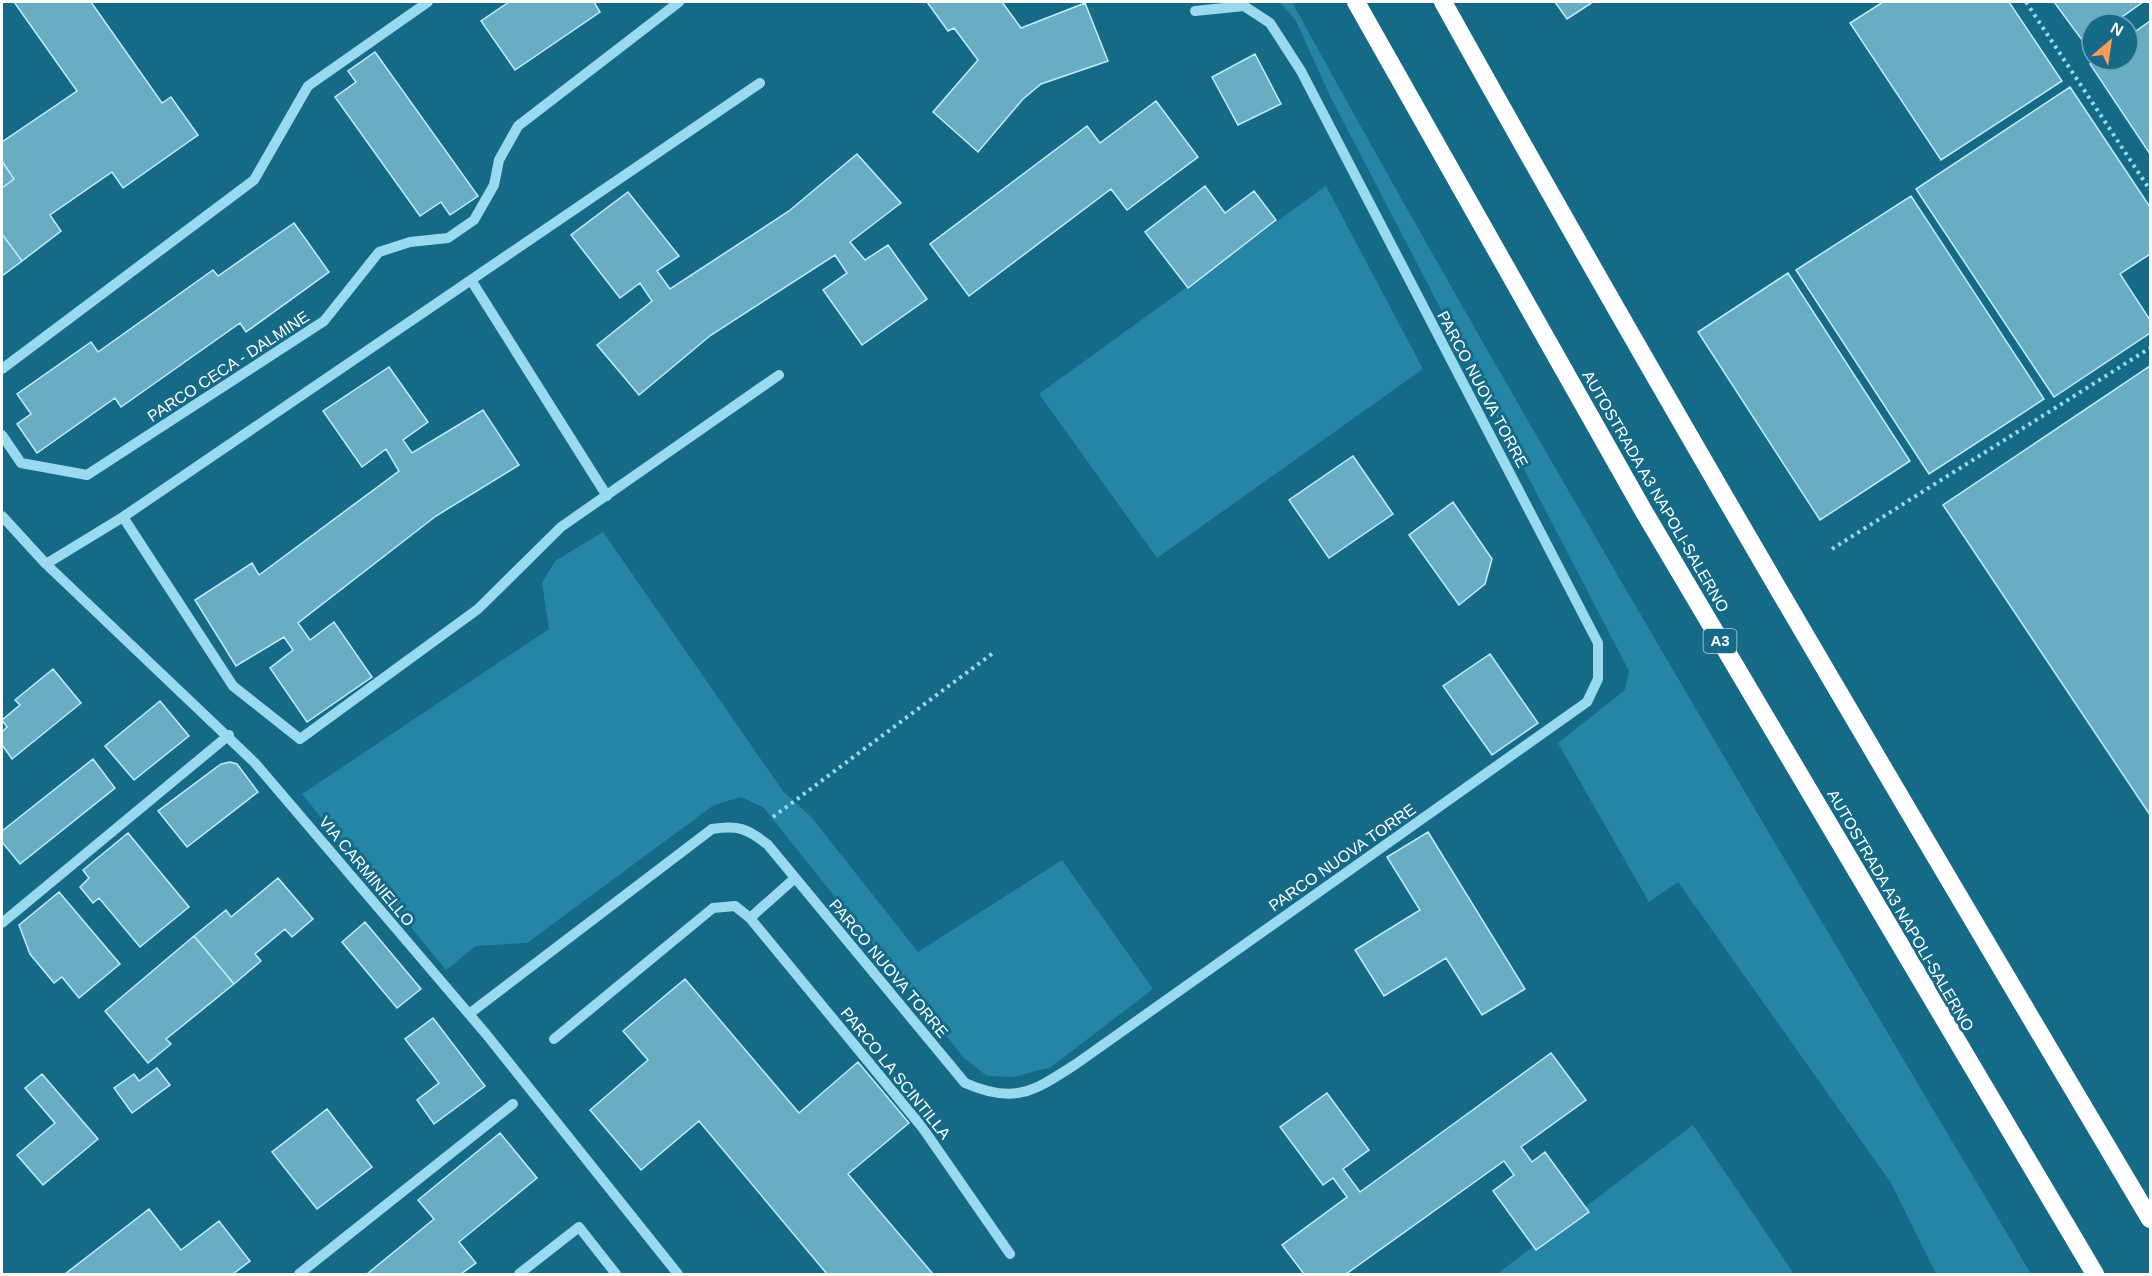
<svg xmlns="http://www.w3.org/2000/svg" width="2152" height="1276" font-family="Arial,sans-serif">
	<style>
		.green { fill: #2485a5 }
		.building { fill: #69adc2; stroke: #c0edfb; stroke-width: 1.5 }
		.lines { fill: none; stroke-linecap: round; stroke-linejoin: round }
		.path { stroke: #9adaef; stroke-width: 4; stroke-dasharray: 3 4.5; stroke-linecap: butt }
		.minor { stroke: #9adaef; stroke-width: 10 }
		.highway { stroke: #fff; stroke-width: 18 }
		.labels { text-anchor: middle; stroke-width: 6; stroke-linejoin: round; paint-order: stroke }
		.shield { fill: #156a87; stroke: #b9d2db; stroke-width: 1.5 }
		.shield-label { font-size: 15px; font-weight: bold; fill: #fff }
		.street-label { font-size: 16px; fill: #fff; stroke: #156a87 }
	</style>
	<rect width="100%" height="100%" fill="#156a87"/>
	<path class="green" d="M1280 2H1292C1528 432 1781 853 2031 1274H1936L1891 1183 1678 882 1649 902 1558 743 1625 690 1629 671 1330 96 1296 21Z
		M1326 186 1423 369 1157 558 1039 394Z
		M603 532 783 791 812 818 918 952 1062 860 1153 989 1051 1067 1014 1077 987 1076 964 1058 763 807 741 797 714 805 527 943 476 946 446 970 302 794 549 629 542 583 555 561Z
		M1693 1125 1794 1274H1497Z"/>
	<path class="building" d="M14 2H91L162 103 171 97 198 135 123 188 112 172 50 215 61 231 22 261 2 234V188L14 179 2 161V142L77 91Z
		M509 2H594L600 12 515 70 481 21Z
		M927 2H1002L1021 28 1085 3 1108 61 1041 84 1023 99 978 152 933 112 978 60 954 28 948 31Z
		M1555 2H1593L1567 19Z
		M1883 2H2009L2062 81 1941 160 1850 23Z
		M2054 2H2143L2112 24H2092V39L2085 44Z
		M2150 21V154L2090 64 2096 60H2128V37Z
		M375 52 478 196 450 215 441 202 420 216 335 97 356 82 348 71Z
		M1255 54 1281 104 1238 125 1212 77Z
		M2070 87 2150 207V254L2120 274 2150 320V333L2054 397 1916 189Z
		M1156 101 1198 157 1127 210 1111 189 969 296 930 244 1087 126 1100 143Z
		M857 154 901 203 850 242 865 260 888 245 927 299 862 345 823 290 847 273 835 255 711 335 639 395 597 345 652 301 640 283 620 298 571 235 628 192 679 256 657 271 670 289 789 211Z
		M2 161 14 179 2 188Z
		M1205 186 1225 213 1254 191 1276 220 1188 288 1145 232Z
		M1911 196 2044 399 1929 474 1796 270Z
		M294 223 329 272 246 332 240 323 121 407 115 398 37 453 17 424 31 414 17 394 91 342 98 352 213 270 218 276Z
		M2 234 22 261 2 276Z
		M1788 273 1910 461 1820 520 1698 332Z
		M2150 366V815L1943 505Z
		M389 367 428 422 403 440 412 453 483 410 519 465 436 516 298 623 310 640 334 622 372 677 307 722 270 668 293 650 284 637 236 666 195 600 252 563 259 575 399 471 386 449 362 467 323 411Z
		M1353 456 1393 514 1329 558 1289 500Z
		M1453 502 1492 559 1485 584 1459 605 1409 535Z
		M1490 654 1538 723 1492 755 1443 686Z
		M53 669 81 703 12 759 2 745V732L7 727 2 720 20 705 15 700Z
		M160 701 189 736 134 780 105 746Z
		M93 759 115 788 20 864 2 842V831Z
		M230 762 237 764 258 792 187 847 158 811 221 764Z
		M1428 832 1525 989 1482 1015 1446 958 1384 996 1355 950 1420 910 1387 857Z
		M128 833 189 907 140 947 99 898 93 903 80 887 89 878 83 870Z
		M278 878 313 919 292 937 285 929 255 954 261 961 234 984 194 936 226 910 231 917Z
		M59 892 120 964 79 998 62 977 54 983 30 954 19 925Z
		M365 922 421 989 397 1008 342 942Z
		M194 936 234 984 166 1039 171 1044 148 1063 105 1011Z
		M685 979 799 1113 858 1062 909 1123 848 1174 933 1274H827L699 1121 641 1170 590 1110 648 1060 623 1031Z
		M433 1018 485 1086 434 1124 417 1100 439 1083 405 1039Z
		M1551 1053 1586 1100 1521 1147 1532 1162 1545 1152 1589 1212 1536 1250 1493 1191 1514 1175 1504 1161 1346 1274H1304L1282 1245 1347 1197 1333 1178 1323 1185 1280 1127 1327 1093 1369 1150 1343 1169 1360 1192Z
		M157 1068 170 1085 132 1113 114 1088 134 1074 139 1081Z
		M42 1074 98 1139 43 1185 17 1155 55 1123 25 1088Z
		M327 1109 372 1167 317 1209 272 1152Z
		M500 1133 537 1178 459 1242 476 1263 461 1274H367L434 1219 418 1200Z
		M149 1209 181 1250 219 1221 250 1261 233 1274H65Z"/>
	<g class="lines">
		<path class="path" d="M2026 2 2150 190
			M1832 549 2150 348
			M773 817 993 653"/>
		<path class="minor" d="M471 280 607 496
			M2 369 254 180 308 86 428 2
			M2 435 21 463 87 475 324 321 379 252 410 242 448 238 474 220 494 185 499 160 518 126 679 2
			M2 516 46 564 255 763 486 1034 678 1274
			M123 517 233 686 300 739 478 609 561 527 779 375
			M46 564 123 517 760 83
			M750 918 922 1127 1010 1254
			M2 923 229 735
			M469 1014 712 829C738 825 747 828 768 845L965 1083C1015 1105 1034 1091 1076 1064L1587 702 1598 679V643L1301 71 1270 23 1244 6 1195 11
			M554 1039 713 908 735 906 750 918 795 878
			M299 1274 513 1104
			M519 1274 579 1227 616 1274"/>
		<path class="highway" d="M1356 2 1643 510 2095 1274
			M1443 2C1671 412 1911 816 2150 1219"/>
	</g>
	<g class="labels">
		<rect class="shield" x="1703.5" y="629" width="33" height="24" rx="4.5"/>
		<g class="shield-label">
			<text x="1720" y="646">A3</text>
		</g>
		<g class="street-label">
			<text transform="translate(228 366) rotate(-33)" y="6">PARCO CECA - DALMINE</text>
			<text transform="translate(1483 389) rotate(62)" y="6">PARCO NUOVA TORRE</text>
			<text transform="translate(1656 491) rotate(60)" y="6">AUTOSTRADA A3 NAPOLI-SALERNO</text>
			<text transform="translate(1342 857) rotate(-35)" y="6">PARCO NUOVA TORRE</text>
			<text transform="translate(367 871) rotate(50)" y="6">VIA CARMINIELLO</text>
			<text transform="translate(1901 910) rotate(60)" y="6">AUTOSTRADA A3 NAPOLI-SALERNO</text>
			<text transform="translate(889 968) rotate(50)" y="6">PARCO NUOVA TORRE</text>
			<text transform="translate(896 1073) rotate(51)" y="6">PARCO LA SCINTILLA</text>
		</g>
	</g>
	<rect width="2152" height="1276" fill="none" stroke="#ffffff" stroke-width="6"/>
	<g transform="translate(2110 42) rotate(29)"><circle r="28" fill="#156a87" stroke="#73a6b7" stroke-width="1.5"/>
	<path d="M0-4.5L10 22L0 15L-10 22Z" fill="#ff9b58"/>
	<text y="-9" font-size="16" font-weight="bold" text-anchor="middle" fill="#ffffff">N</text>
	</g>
</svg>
